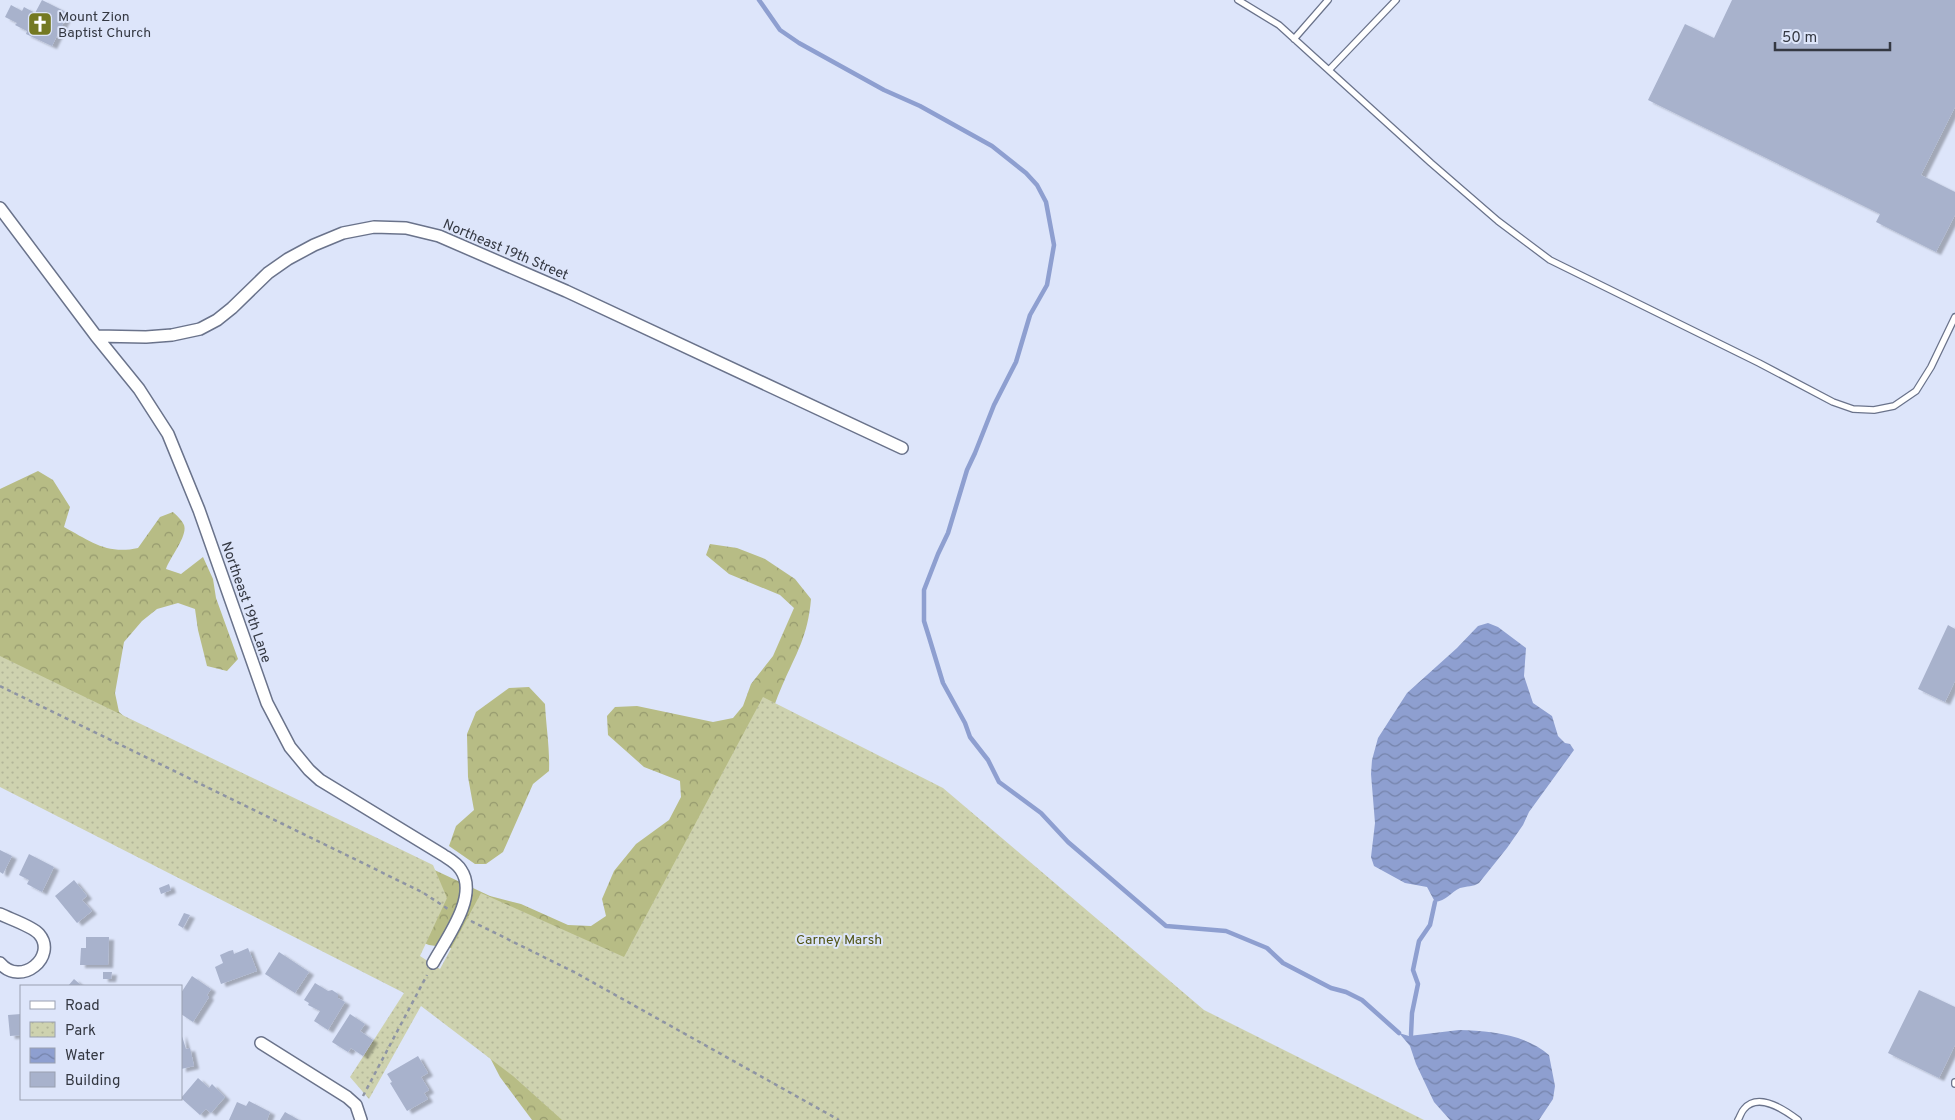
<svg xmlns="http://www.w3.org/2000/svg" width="1955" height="1120" font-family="Overpass,sans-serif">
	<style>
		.forest { fill: url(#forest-crowns) }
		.park { fill: url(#park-dots) }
		.water { fill: url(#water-waves) }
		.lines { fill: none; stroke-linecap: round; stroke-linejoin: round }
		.stream { stroke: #8e9fd0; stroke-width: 4.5 }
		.building { fill: #a8b2cc; filter: url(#shadow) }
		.service-casing { stroke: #6a738b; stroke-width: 8 }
		.minor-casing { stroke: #6a738b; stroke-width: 14 }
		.path { stroke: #8e94a4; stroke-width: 2.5; stroke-dasharray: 4 4; stroke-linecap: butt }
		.service { stroke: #fff; stroke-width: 5.5 }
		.minor { stroke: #fff; stroke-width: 11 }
		.labels { text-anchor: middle; stroke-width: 4; stroke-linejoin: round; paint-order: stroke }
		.poi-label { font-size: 14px; fill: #343842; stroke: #dde5fa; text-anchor: start }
		.street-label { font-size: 14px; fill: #343842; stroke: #dde5fa }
		.park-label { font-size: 14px; fill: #515516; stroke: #dde5fa }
	</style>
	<defs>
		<pattern id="forest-crowns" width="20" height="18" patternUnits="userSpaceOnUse" patternTransform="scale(1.25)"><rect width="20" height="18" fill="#b7bc85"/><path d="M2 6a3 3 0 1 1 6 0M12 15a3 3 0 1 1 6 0" fill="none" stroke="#969a6e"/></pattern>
		<pattern id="park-dots" width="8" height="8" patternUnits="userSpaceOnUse" patternTransform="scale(1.25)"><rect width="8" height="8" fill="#ced2af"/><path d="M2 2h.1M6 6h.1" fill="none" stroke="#b2b598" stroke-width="1.8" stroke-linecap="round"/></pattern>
		<pattern id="water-waves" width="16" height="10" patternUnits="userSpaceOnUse" patternTransform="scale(1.25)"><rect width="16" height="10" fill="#8e9fd0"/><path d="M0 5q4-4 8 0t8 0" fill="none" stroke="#7583aa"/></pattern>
		<filter id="shadow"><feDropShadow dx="5" dy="3" stdDeviation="1" flood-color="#0004"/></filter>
	</defs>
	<rect width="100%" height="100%" fill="#dde5fa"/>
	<path class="forest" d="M38 471 53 480 70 507 64 527C90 541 107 555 138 548L160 517 173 512C176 515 182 520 184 525 188 536 170 557 166 569L181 574 203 557 213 579 216 598 238 659 227 671 207 666 198 630 195 609 178 603 157 609 142 621 124 642 115 693 119 712 144 734 490 896 521 904 568 925 591 926 606 916 602 899 614 871 636 844 669 820 681 797 680 781 644 767 608 735 607 716 615 707 637 706 713 722 733 718 743 706 751 684 773 656 794 608 780 595 729 574 706 555 710 544 737 548 765 559 795 579 811 599C808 636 796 654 782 686 776 699 772 713 767 726L696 1120H532L500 1077 470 1019V951L429 945 396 932 0 725V489Z
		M529 687 545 704C546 726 550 749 549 771L533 784 503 852 486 864H475L449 846 456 826 474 810 468 777 467 734 476 712 509 688Z"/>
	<path class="park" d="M0 656 433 865 447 898 420 956 440 969 481 893 624 957 763 697 943 788 1204 1010 1424 1120H562L513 1076 421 1006 369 1099 350 1077 404 993 0 787Z"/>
	<path class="water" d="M1488 623 1498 627 1526 648 1524 676 1533 703 1552 716 1558 736 1565 743 1570 744 1574 750 1529 812 1523 825 1507 848 1479 883C1473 887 1467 886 1460 888 1451 892 1446 901 1435 902L1427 887 1405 883 1374 866 1371 857 1375 823 1371 774 1372 760 1378 738 1407 693 1457 648 1478 626Z
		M1459 1030C1490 1031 1525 1034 1549 1055L1555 1086 1553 1099 1539 1120H1450L1434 1102 1416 1064 1410 1046 1399 1033 1409 1036Z"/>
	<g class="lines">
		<path class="stream" d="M759 0 780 30 799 43 884 90 920 106 992 146 1026 173 1037 185 1046 202 1054 245 1047 285 1030 315 1016 362 994 405 975 453 967 470 948 533 938 554 924 590V621L929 637 943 683 965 723 970 737 988 760 999 782 1041 813 1068 842 1166 926 1226 931 1267 948 1283 963 1331 988 1346 992 1362 1000 1399 1033
			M1411 1035 1412 1013 1418 984 1413 970 1419 941 1430 925 1435 902"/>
	</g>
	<path class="building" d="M42 0 68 13 52 46 26 34 27 31 15 25 17 23 5 17 11 5 22 11 24 7 35 13Z
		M1732 0H1955V107L1921 175 1955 192V215L1936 252 1876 222 1880 214 1648 100 1685 24 1714 38Z
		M1948 625 1955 629V681L1945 702 1918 689Z
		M0 850 12 856 3 874 0 872Z
		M29 854 54 867 42 892 27 884 29 880 19 875Z
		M74 880 87 896 82 900 92 911 77 923 55 896Z
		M169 884 171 890 161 894 159 888Z
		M184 913 190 915 183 928 178 925Z
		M86 937H109L108 965H80L81 948H86Z
		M248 948 257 971 221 984 215 967 223 963 220 955 229 951 233 950 234 954Z
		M279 952 309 972 295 993 265 974Z
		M103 972H112L111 979H103Z
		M192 976 211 989 207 995 209 997 193 1022 181 1014V993Z
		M74 979 82 986H68Z
		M315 983 328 991 332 990 338 994V998L345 1002 328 1030 314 1021 320 1011 308 1005 309 1003 304 1000Z
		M1919 990 1955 1007V1045L1939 1078 1888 1053Z
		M21 1014V1035L10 1036 8 1015Z
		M350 1014 365 1024 360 1031 373 1040 363 1056 351 1048 348 1052 332 1042Z
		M181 1033 186 1049 190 1048 194 1066 181 1069Z
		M418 1056 428 1073 421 1077 429 1090 424 1093 428 1099 407 1111 390 1083 392 1082 387 1074Z
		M198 1078 209 1088 212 1084 225 1097 211 1113 206 1109 200 1115 181 1098Z
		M249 1101 270 1112 267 1120H229L237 1102 246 1106Z
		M285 1112 299 1120H280Z"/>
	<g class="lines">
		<defs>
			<path id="service" d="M1238 0 1279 25 1431 163 1498 221 1550 260 1759 363 1833 402 1853 409 1874 410 1894 406 1916 391 1931 367 1955 317
				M1294 39 1328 0
				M1329 70 1396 0
				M1955 1082V1084
				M1738 1120C1740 1117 1741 1112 1744 1109 1758 1092 1785 1110 1798 1120"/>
			<path id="minor" d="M0 208 96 336 139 389 168 434 199 510 267 703 290 747 309 770 320 780 443 855C449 859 457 863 461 870 479 896 446 939 433 963
				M96 336 146 337 172 335 200 329 217 320 232 308 268 273 288 259 314 245 343 233 374 227 406 228 439 236 566 291 902 448
				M0 914C10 919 32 926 39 934 58 956 21 988 0 963
				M261 1043 347 1097 356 1105 361 1120"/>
		</defs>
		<use href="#service" class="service-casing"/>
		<use href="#minor" class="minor-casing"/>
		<path class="path" d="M0 686 422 892 448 909
			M471 921 576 973 839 1120
			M363 1096 427 975"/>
		<use href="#service" class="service"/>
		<use href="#minor" class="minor"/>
	</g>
	<defs>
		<symbol id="church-square" viewBox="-11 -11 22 22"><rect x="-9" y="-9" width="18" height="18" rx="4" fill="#747922" stroke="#dde5fa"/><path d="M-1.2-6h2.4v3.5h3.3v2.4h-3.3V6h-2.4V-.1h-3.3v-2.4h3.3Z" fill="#fff"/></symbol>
	</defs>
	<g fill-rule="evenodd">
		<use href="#church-square" x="26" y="10" width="28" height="28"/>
	</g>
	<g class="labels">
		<g class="poi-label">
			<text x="58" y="21">Mount Zion<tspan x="58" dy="16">Baptist Church</tspan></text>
		</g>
		<g class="street-label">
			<text transform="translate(506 249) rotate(23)" y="5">Northeast 19th Street</text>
			<text transform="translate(247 602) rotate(71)" y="5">Northeast 19th Lane</text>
		</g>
		<g class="park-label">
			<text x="839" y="944">Carney Marsh</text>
		</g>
	</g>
	<rect x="20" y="985" width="162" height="115" fill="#dde5fa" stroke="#99a0b0"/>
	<rect x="30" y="1001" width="25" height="8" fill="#ffffff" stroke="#99a0b0"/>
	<text x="65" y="1010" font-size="15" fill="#343842">Road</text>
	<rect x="30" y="1022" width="25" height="15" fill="url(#park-dots)" stroke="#99a0b0"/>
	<text x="65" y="1035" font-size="15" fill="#343842">Park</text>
	<rect x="30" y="1048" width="25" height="15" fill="url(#water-waves)" stroke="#99a0b0"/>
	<text x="65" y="1060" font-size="15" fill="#343842">Water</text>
	<rect x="30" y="1072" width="25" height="15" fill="#a8b2cc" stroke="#99a0b0"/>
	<text x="65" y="1085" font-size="15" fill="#343842">Building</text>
	<path d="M1775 42v8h115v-8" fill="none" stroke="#343842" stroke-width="2.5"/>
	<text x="1782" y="42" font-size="15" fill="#343842" stroke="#dde5fa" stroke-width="4" paint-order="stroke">50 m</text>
</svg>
